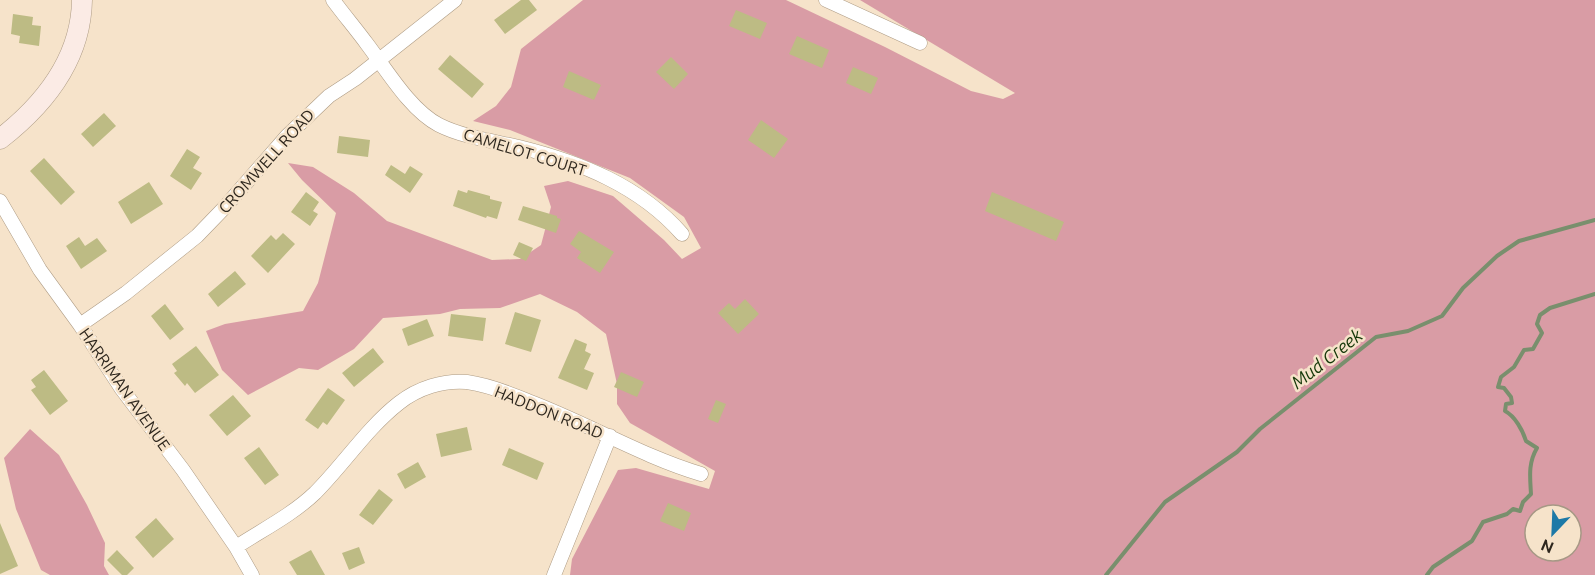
<svg xmlns="http://www.w3.org/2000/svg" width="1595" height="575" font-family="Ubuntu,sans-serif">
	<style>
		.forest { fill: #d99ca5; fill-rule: evenodd }
		.lines { fill: none; stroke-linecap: round; stroke-linejoin: round }
		.stream { stroke: #798f6d; stroke-width: 4 }
		.building { fill: #bdbb84 }
		.street-casing { stroke: #ae9c85; stroke-width: 15 }
		.secondary-casing { stroke: #ae9c85; stroke-width: 21 }
		.street { stroke: #fff; stroke-width: 14 }
		.secondary { stroke: #fbebe5; stroke-width: 20 }
		.labels { text-anchor: middle; stroke-width: 5; stroke-linejoin: round; paint-order: stroke }
		.street-label { font-size: 16px; fill: #2e271e; stroke: #f6e3ca }
		.water-label { font-size: 18px; font-style: italic; fill: #143708; stroke: #f6e3ca }
	</style>
	<rect width="100%" height="100%" fill="#f6e3ca"/>
	<path class="forest" d="M583 0H786L885 47 971 91 1003 99 1015 93 860 0H1595V575H570L572 559 618 470 636 468 709 489 715 471 630 423 617 404V384L606 334 577 312 540 294 500 308 460 309 440 314 383 318 354 349 318 370 299 368 248 395 222 370 206 331 225 324 303 311 318 283 336 213 302 180 288 163 313 167 354 193 387 221 492 260 520 259 541 245 551 207 544 186 568 181 613 196 664 240 682 259 701 248 684 217 630 178 510 130 473 121 496 106 511 87 521 49ZM1535 515H1571V551H1535Z
		M30 429 59 455 87 505 105 543 104 566 109 575H50L41 570 16 509 4 458Z"/>
	<g class="lines">
		<path class="stream" d="M1106 575 1165 502 1237 452 1260 429 1376 337 1408 331 1442 316 1463 288 1497 256 1519 241 1595 220
			M1427 575 1433 567 1472 541 1483 522 1507 514 1513 509 1520 511 1523 502 1531 494C1530 477 1528 463 1537 448L1526 441C1523 431 1515 416 1505 411L1506 404 1512 403 1511 397 1504 388 1498 387 1501 377 1514 367 1524 350 1533 349 1542 333 1537 324 1540 315 1550 308 1595 294"/>
	</g>
	<path class="building" d="M521 0H529L537 10 505 34 494 20Z
		M736 10 767 23 760 39 729 26Z
		M13 14 33 17 32 25 41 26 39 46 19 43 20 36 11 34Z
		M797 36 829 50 822 68 789 54Z
		M450 55 484 84 472 98 438 69Z
		M671 57 688 74 674 89 656 72Z
		M853 67 878 78 871 94 846 83Z
		M569 71 601 85 594 100 563 87Z
		M104 113 116 126 93 147 81 134Z
		M761 120 788 139 774 158 748 140Z
		M339 136 370 140 368 157 337 153Z
		M187 149 200 157 193 168 202 173 191 190 170 176Z
		M44 158 75 192 61 205 30 171Z
		M391 165 405 174 410 166 423 174 410 193 385 175Z
		M149 182 163 204 131 224 118 202Z
		M458 190 467 193 468 190 490 196V199L502 202 497 219 487 216 486 218 453 206Z
		M306 192 319 202 313 211 318 214 310 226 291 212Z
		M992 192 1064 222 1056 241 985 211Z
		M523 206 557 216V218L561 219 556 233 518 220Z
		M579 231 614 252 600 273 577 258 581 252 570 244Z
		M283 233 295 244 268 273 251 256 271 235 276 240Z
		M79 237 85 246 97 238 107 251 81 269 66 246Z
		M519 242 533 248 526 261 513 255Z
		M235 271 246 284 218 307 208 294Z
		M745 299 759 314 738 334 718 313 729 303 735 309Z
		M165 304 184 329 170 340 151 316Z
		M515 312 541 320 531 352 505 344Z
		M451 314 486 318 483 341 448 336Z
		M427 319 434 336 408 346 402 329Z
		M575 339 587 344 585 351 591 354 584 369 594 373 587 390 558 378Z
		M196 346 219 375 195 393 187 383 185 386 174 373 177 371 172 364Z
		M373 348 384 362 354 387 342 373Z
		M44 370 68 401 50 415 31 390 36 387 31 380Z
		M621 372 644 382 637 397 614 387Z
		M328 388 345 400 327 425 323 422 318 429 305 420Z
		M233 395 251 416 227 436 209 415Z
		M716 400 726 404 718 423 708 419Z
		M467 427 472 450 441 457 436 434Z
		M259 447 279 475 265 485 244 458Z
		M509 448 544 463 537 480 502 465Z
		M418 462 426 477 405 489 397 474Z
		M379 489 393 500 373 525 359 515Z
		M668 503 691 513 684 531 660 521Z
		M156 518 174 539 153 558 135 537Z
		M0 523 18 566 0 574Z
		M359 547 365 563 349 570 342 553Z
		M117 550 134 568 127 575H122L107 560Z
		M311 550 325 575H297L289 562Z"/>
	<g class="lines">
		<defs>
			<path id="street" d="M333 0C344 15 356 29 367 44 386 69 410 110 439 125 463 137 493 141 519 147 580 162 640 186 682 234
				M826 0 920 43
				M0 201 40 270 80 325 121 388 183 470 236 547 252 575
				M80 325 126 293 197 236 225 207 287 136 329 96 355 79 455 0
				M236 547C262 530 292 515 315 493 344 464 367 428 399 403 418 388 443 380 467 382 488 385 509 393 528 401 587 423 641 456 701 474
				M554 575 610 436"/>
			<path id="secondary" d="M0 139C45 104 81 59 82 0"/>
		</defs>
		<use href="#street" class="street-casing"/>
		<use href="#secondary" class="secondary-casing"/>
		<use href="#street" class="street"/>
		<use href="#secondary" class="secondary"/>
	</g>
	<g class="labels">
		<g class="street-label">
			<text transform="translate(525 152) rotate(17)" y="6">CAMELOT COURT</text>
			<text transform="translate(266 161) rotate(-48)" y="6">CROMWELL ROAD</text>
			<text transform="translate(125 389) rotate(55)" y="6">HARRIMAN AVENUE</text>
			<text transform="translate(549 412) rotate(22)" y="6">HADDON ROAD</text>
		</g>
		<g class="water-label">
			<text transform="translate(1327 359) rotate(-38)" y="6">Mud Creek</text>
		</g>
	</g>
	<g transform="translate(1553 533) rotate(203)"><circle r="28" fill="#f6e3ca" stroke="#a69885" stroke-width="1.5"/>
	<path d="M0-4.5L10 22L0 15L-10 22Z" fill="#1d79a7"/>
	<text y="-9" font-size="16" font-weight="bold" text-anchor="middle" fill="#2e271e">N</text>
	</g>
</svg>
